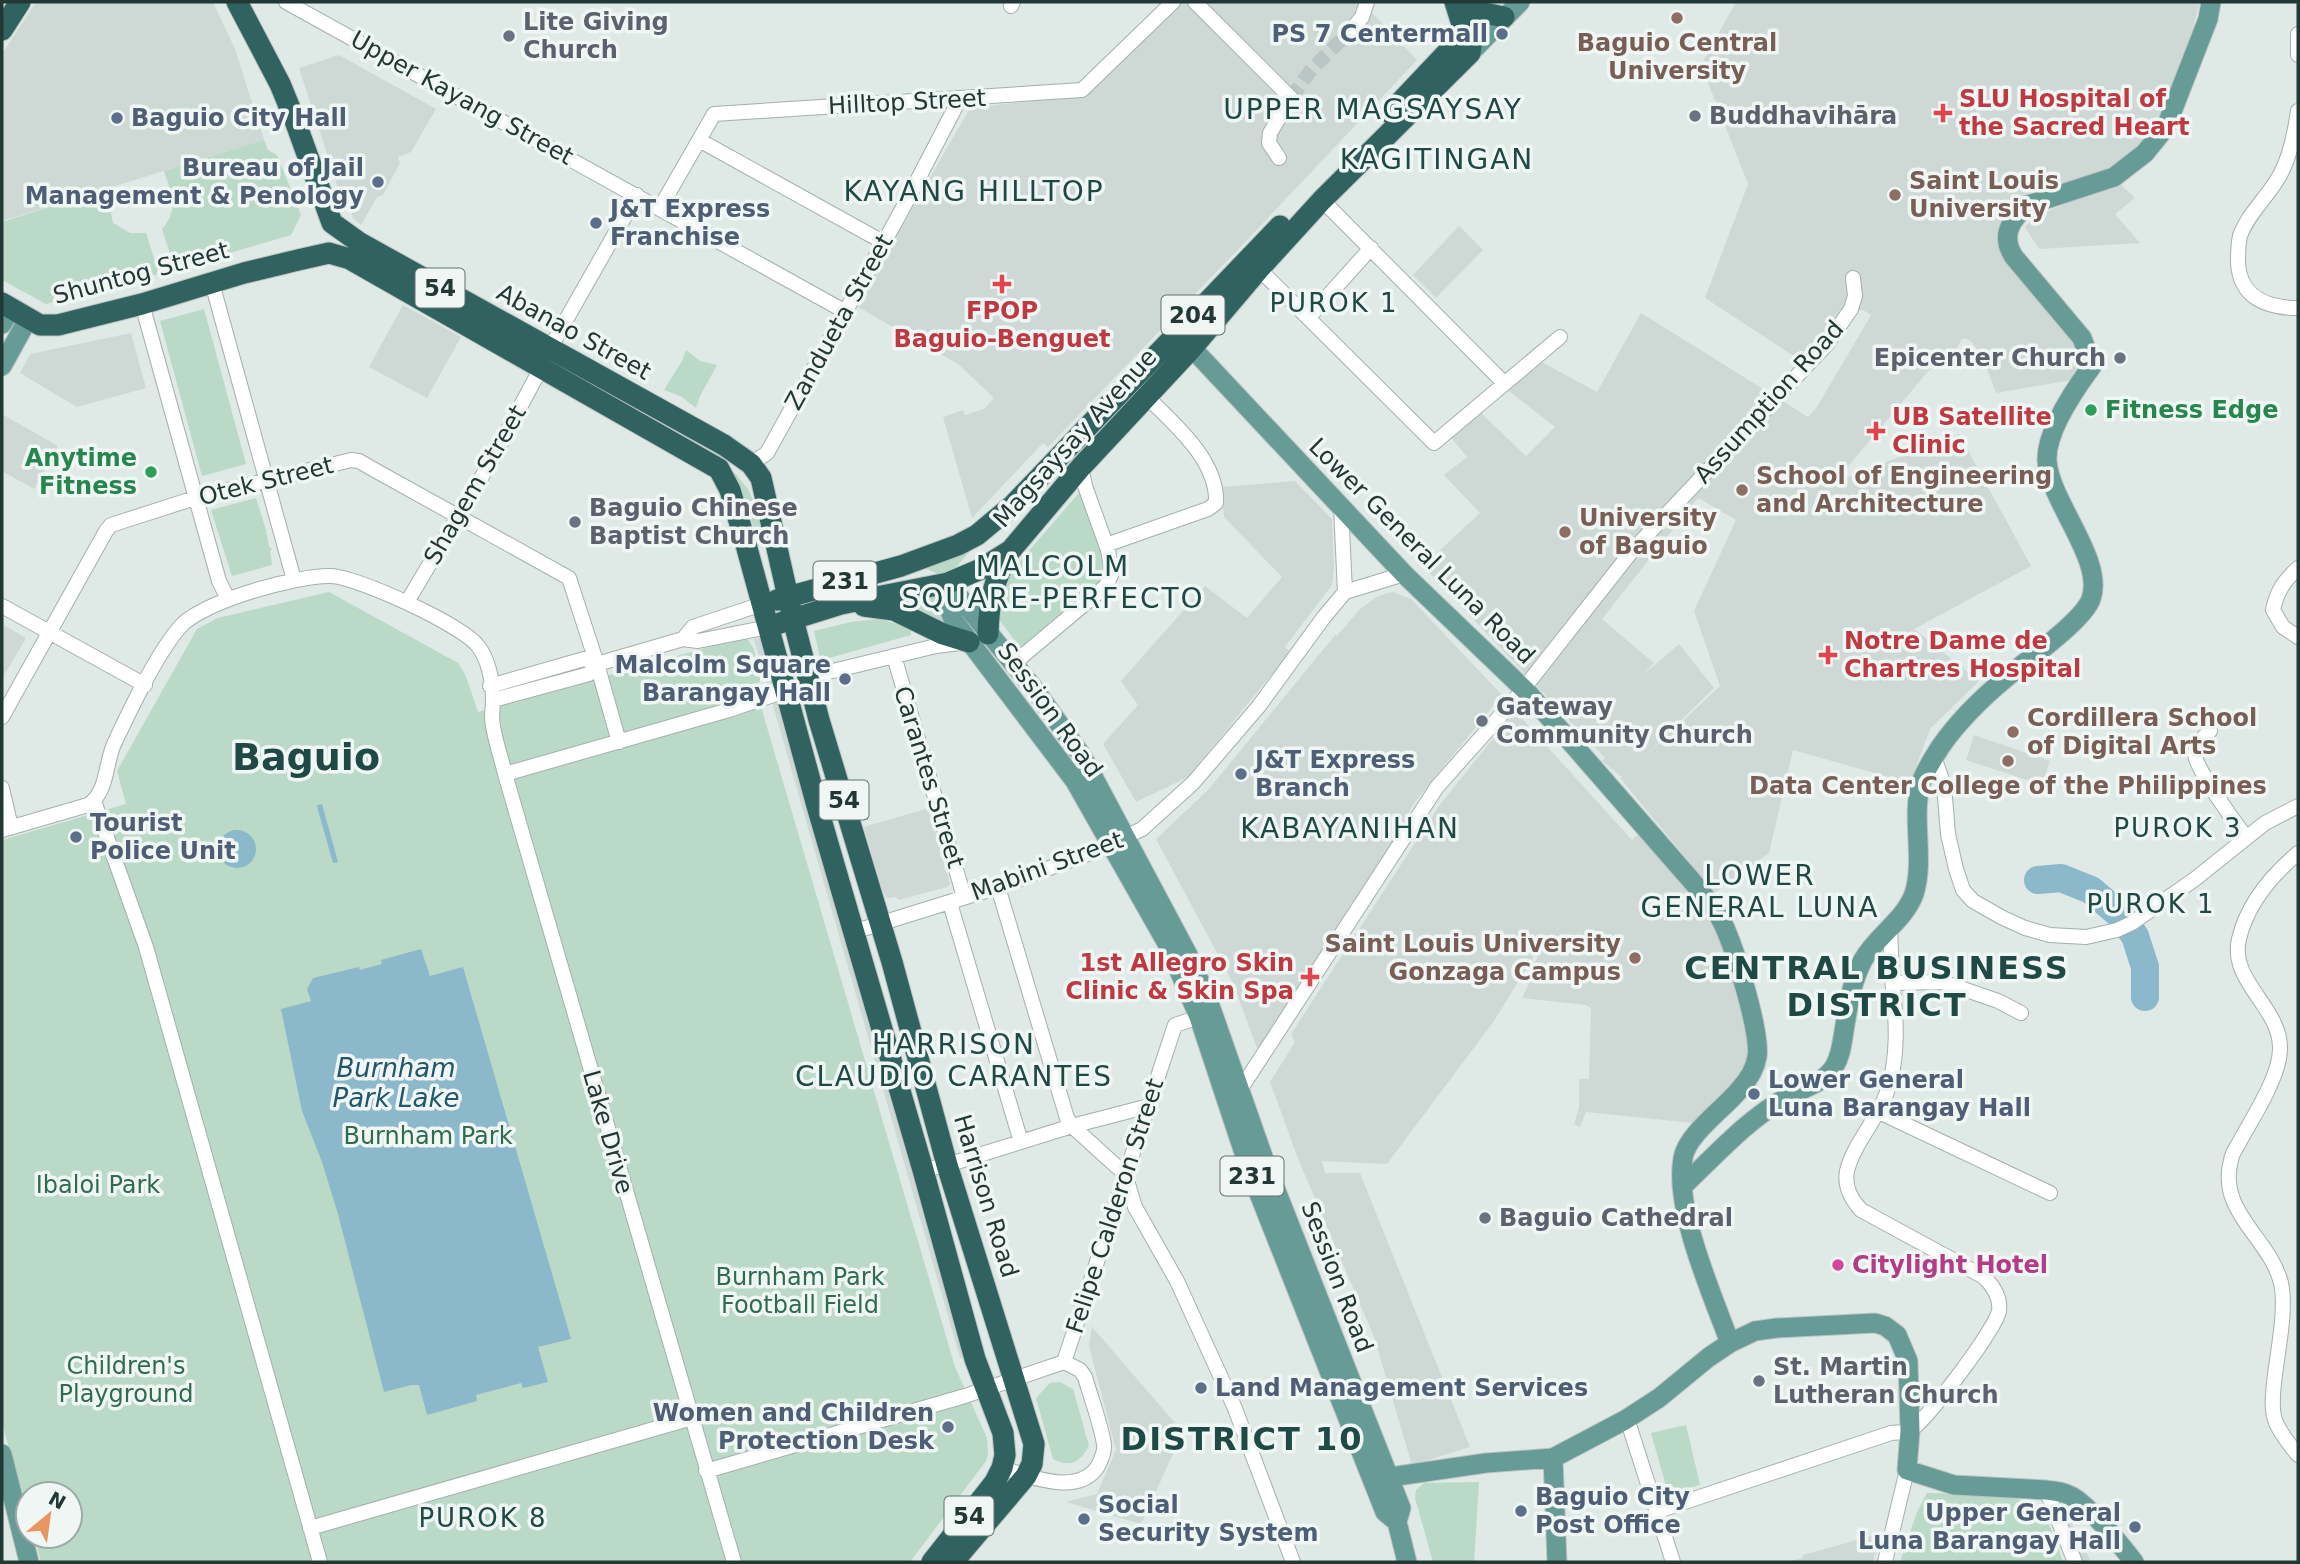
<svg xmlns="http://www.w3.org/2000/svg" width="2300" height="1564" font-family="'DejaVu Sans',sans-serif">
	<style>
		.built { fill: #ced9d6; fill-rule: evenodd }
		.green { fill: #bad9c7 }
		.water { fill: #8bb8cb }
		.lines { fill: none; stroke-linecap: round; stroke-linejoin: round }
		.river { stroke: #8bb8cb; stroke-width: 28 }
		.minor-tunnel { stroke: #b9c6c3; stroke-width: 14; stroke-dasharray: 14 7; stroke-linecap: butt }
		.minor-casing { stroke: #a3b0ad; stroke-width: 16 }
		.major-casing { stroke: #bdc3c2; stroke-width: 21 }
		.highway-casing { stroke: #bdc3c2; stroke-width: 23 }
		.minor { stroke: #fff; stroke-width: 14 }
		.major { stroke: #679c96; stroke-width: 19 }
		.highway { stroke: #30625f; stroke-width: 21 }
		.education-dot { fill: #8d6e63; stroke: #eff6f4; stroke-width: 2.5 }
		.service-dot { fill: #5c6f8a; stroke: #eff6f4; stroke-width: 2.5 }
		.worship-dot { fill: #6b7280; stroke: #eff6f4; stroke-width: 2.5 }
		.health-dot { fill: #e0444e; stroke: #eff6f4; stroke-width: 2.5 }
		.leisure-dot { fill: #2e9e5b; stroke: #eff6f4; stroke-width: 2.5 }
		.hotel-dot { fill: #d1479c; stroke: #eff6f4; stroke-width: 2.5 }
		.labels { text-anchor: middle; stroke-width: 7; stroke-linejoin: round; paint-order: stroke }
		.shield { fill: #eff6f4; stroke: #60716e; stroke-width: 2 }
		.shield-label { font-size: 23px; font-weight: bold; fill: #223835 }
		.worship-label { font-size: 24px; font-weight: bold; fill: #5b616d; stroke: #eff6f4; text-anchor: start }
		.service-label { font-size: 24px; font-weight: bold; fill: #4e5e75; stroke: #eff6f4; text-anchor: start }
		.education-label { font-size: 24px; font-weight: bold; fill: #785e54; stroke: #eff6f4; text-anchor: start }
		.street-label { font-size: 24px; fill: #223835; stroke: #eff6f4 }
		.health-label { font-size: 24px; font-weight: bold; fill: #be3a42; stroke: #eff6f4; text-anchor: start }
		.leisure-label { font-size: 24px; font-weight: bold; fill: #27864d; stroke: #eff6f4; text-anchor: start }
		.park-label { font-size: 24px; fill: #2f6c4f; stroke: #eff6f4 }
		.hotel-label { font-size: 24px; font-weight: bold; fill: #b23c85; stroke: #eff6f4; text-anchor: start }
		.neighbourhood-label { font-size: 26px; letter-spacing: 2px; fill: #1f4945; stroke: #eff6f4 }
		.water-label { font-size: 26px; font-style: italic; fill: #21576f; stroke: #eff6f4 }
		.quarter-label { font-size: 28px; letter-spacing: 2px; fill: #1f4945; stroke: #eff6f4 }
		.district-label { font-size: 32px; font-weight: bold; letter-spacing: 2px; fill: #1f4945; stroke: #eff6f4 }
		.town-label { font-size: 38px; font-weight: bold; fill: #1f4945; stroke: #eff6f4 }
	</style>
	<rect width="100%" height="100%" fill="#dfe9e6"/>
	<path class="built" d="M36 2H213L235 49 264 140 2 221V54Z
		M1181 2H1362L1417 60 1249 238 1048 447 1043 443 972 518 943 417 963 410 965 415 984 409 994 398 958 364 856 306 970 108 1086 95Z
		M1736 2H2200L2165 126 2136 156 2002 228 2086 355 2078 379 1996 393 1984 361 1972 342 1965 338 1962 339 1954 354 1946 350 1835 482 1959 434 2031 566 1914 629 1979 681 1930 729 1910 783 1793 750 1769 853 1715 893 1621 779 1622 777 1602 761 1605 758 1423 566 1480 513 1444 475 1467 457 1449 435 1478 410 1526 456 1555 427 1505 388 1540 361 1597 392 1641 313 1808 417 1817 407 1871 315 1863 310 1838 314 1803 362 1705 298 1748 184 1701 65ZM1698 498 1736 520 1694 611 1720 686 1639 762 1714 688 1679 644 1643 675 1654 663 1602 619Z
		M339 55 436 109 411 152 398 157 400 163 383 195 377 197 361 225 353 218 346 196 341 197 299 68Z
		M2118 182 2135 198 2115 214 2140 243 2039 249 2025 227 2036 216Z
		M1459 226 1483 250 1436 298 1413 275Z
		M403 305 461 337 427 398 369 367Z
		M131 333 146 388 77 407 20 373 30 354Z
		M2 414 58 446 34 489 2 471Z
		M1295 481 1332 519 1334 568 1332 585 1285 647 1290 652 1188 777 1136 802 1103 744 1138 705 1121 681 1205 586 1247 618 1282 577 1224 517 1222 487Z
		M1393 592 1411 599 1502 695 1414 803 1393 843 1260 1056 1232 981 1156 839 1209 789 1336 634V637L1360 609 1378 596Z
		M2 624 26 638 2 679Z
		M781 634 983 1351 960 1358 754 639Z
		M1515 711 1632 840 1639 834 1716 919 1754 1055 1703 1124 1586 1112 1580 1127 1574 1124 1579 1108V1079H1589L1591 1008 1586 1005 1522 998 1536 969 1532 966 1538 957 1535 954 1494 1021 1387 1164 1322 1161 1325 1173H1360L1470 1447 1412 1465 1374 1337 1299 1161 1270 1082 1295 1042 1291 1034 1439 806Z
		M1974 735 2050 761 2042 785 1966 760Z
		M929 808 950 884 947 887 899 900 896 897 887 898 883 892 864 827Z
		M1092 1327 1183 1432 1141 1524 1066 1502 1097 1494 1116 1450 1089 1346Z
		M2054 1506 2066 1512 2091 1562H2076Z
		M1879 1534 1873 1562 1792 1561 1803 1558V1555Z"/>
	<path class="green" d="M264 140 268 150 277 155 301 215 291 235 175 269 162 229C180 209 171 193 164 171Z
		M106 189 113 223 130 233H146L159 274 46 304 2 280V222Z
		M204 309 246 464 202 476 160 321Z
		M686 350 700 361 717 365 700 396 696 408 682 397 664 390 682 361Z
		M730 467 748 489 755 505 766 544 758 546 748 508Z
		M1085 486 1112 573 1025 654 998 618V602L1008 575Z
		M256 498 266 530 269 546 272 549 270 551 272 565 232 576 211 510Z
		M978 542 950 574 942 576 921 566Z
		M329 592 458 663 465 674 478 712 741 638 748 640 754 649 760 679 757 689 764 717 955 1367 987 1438 988 1454 986 1461 910 1562H41L34 1536H70V1494H28V1516L2 1423V840L126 804 117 771 197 629 218 618Z
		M939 593 947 625 894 599Z
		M879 619 911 628V635L822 660 820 658 814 631 851 622Z
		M1060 1382 1073 1389 1089 1446C1080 1462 1071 1468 1053 1459L1036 1398 1050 1383Z
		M1686 1425 1700 1485 1668 1493 1651 1433Z
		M1479 1482 1474 1562H1433L1415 1498 1416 1490 1424 1483Z
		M1927 1493C1944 1493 2023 1496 2034 1504 2048 1514 2058 1547 2063 1562H1900L1917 1512Z"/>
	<path class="water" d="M322 804 338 862 333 863 318 810 317 805Z
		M218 849a19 19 0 1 1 38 0a19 19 0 1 1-38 0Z
		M421 949 430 976 463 967 571 1339 538 1347 548 1382 523 1388 521 1383 476 1395 477 1401 427 1415 419 1385H411L384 1392 338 1214 322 1162 302 1111 281 1009 311 1001 307 989 313 978 359 967 360 970 382 964 381 960Z"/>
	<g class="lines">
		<path class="river" d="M2038 880 2061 878 2091 890 2119 914 2135 936 2145 967V997"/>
		<path class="minor-tunnel" d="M1291 98 1311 70 1353 28"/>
		<defs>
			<path id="minor" d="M286 2 846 312
				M1195 2 1291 98 1270 133 1269 143 1279 158
				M1011 6 1013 2
				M1353 28 1362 17 1367 2
				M2298 34V55
				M2298 111C2295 132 2291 154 2281 173 2270 195 2248 213 2240 236 2238 244 2238 254 2238 263 2240 298 2267 308 2298 308
				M699 140 883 242
				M1322 200 1504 383
				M660 208 714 114 1082 90 1173 2
				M1259 269 1434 443 1560 337
				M212 283 294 580
				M142 304 219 581 228 599
				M1308 318 1371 248
				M550 348 637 195
				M751 464 767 453 904 206 956 106V99
				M1341 507 1345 592
				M1106 545 1208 509 1216 503C1218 460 1174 424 1146 396
				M2298 568C2284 581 2277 591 2273 610L2283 627 2298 637
				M407 602 490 463 541 368
				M2 606 145 685
				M683 639 693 627 762 604
				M894 656 964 897
				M1013 664 1106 586 1112 573 1108 550 1085 486 1081 467
				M808 677 936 646 960 643
				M490 686 584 659 597 664
				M493 700 589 674 597 664 683 639 698 641 768 627
				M2 717 106 531 111 525 195 498 351 460 359 461 371 468 569 578 597 664 619 742
				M2210 731C2203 737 2196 744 2195 753 2194 767 2236 824 2246 837
				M1934 757 1944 785 1948 834 1956 869 1963 890 1973 901 2003 918 2025 928 2050 935 2086 937 2117 930 2132 923 2195 879 2265 823 2298 806
				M505 774 729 710 785 691
				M2 788 11 827
				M94 801 146 947 320 1562
				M2 830 88 805C108 792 105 764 114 744 130 710 155 657 179 628 200 602 297 575 331 576 358 577 462 625 478 646 489 660 493 683 493 701 493 706 492 712 492 717 493 736 501 756 505 774L734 1562
				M2298 853C2272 875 2247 905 2239 939 2229 982 2281 1007 2280 1049 2280 1076 2253 1117 2240 1141 2237 1147 2232 1153 2231 1160 2217 1212 2270 1238 2281 1283 2287 1310 2277 1354 2274 1383 2273 1395 2271 1408 2275 1420 2279 1432 2290 1445 2298 1455
				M998 887 1067 1118 1072 1126 1125 1174 1135 1207 1177 1281 1234 1406 1293 1562
				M950 903 1021 1142
				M853 932 998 887 1093 852 1142 829 1193 783 1259 706 1324 617 1345 592 1404 574
				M1893 983 1943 982 1998 1001 2021 1013
				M1240 1090 1437 787 1517 697 1632 551 1827 344 1851 309 1855 296 1853 278
				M1879 1112 2050 1193
				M923 1170 947 1165 1072 1126 1149 1106
				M1064 1362 1175 1025 1199 1017
				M1625 1420 1630 1428 1673 1562
				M1002 1468C1028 1476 1079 1497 1098 1466 1101 1460 1105 1452 1104 1445 1102 1427 1090 1395 1085 1377L1080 1370 1064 1362
				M706 1471 965 1396 1064 1362
				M2046 1490 2075 1562
				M1658 1511 1891 1433C1898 1432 1907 1433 1912 1429 1929 1417 1995 1330 1999 1311 2001 1298 1993 1286 1984 1277L1861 1210C1851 1199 1844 1187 1847 1171 1853 1145 1876 1121 1886 1095 1900 1057 1896 1017 1892 978 1891 962 1891 945 1890 929
				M310 1528 706 1414
				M1885 1562 1907 1470"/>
			<path id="major" d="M1470 53 1520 2
				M2 324 11 309
				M1192 348 1404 574 1528 693 1691 880C1701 892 1712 904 1720 918 1733 941 1761 1033 1757 1057 1755 1069 1748 1080 1740 1089 1724 1109 1687 1134 1683 1158 1674 1209 1712 1294 1730 1343
				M2 366 28 319
				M948 583 947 604 954 621 1075 781 1168 945 1199 1017 1250 1171 1385 1512 1397 1522 1407 1562
				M948 583 1035 690 1082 756 1188 955 1208 1000 1266 1165 1401 1508 1397 1522
				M1682 1187C1716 1155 1749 1117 1791 1095 1806 1087 1825 1082 1834 1067 1841 1056 1842 1043 1844 1031 1848 1007 1851 983 1863 960 1877 935 1904 921 1914 894 1925 860 1911 817 1921 783 1925 770 1934 757 1941 746 1959 720 1983 697 2007 677 2027 660 2083 621 2091 599 2105 560 2049 501 2047 460 2046 431 2075 389 2092 366L2082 338 2014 257C2000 236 2011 219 2028 205L2114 177 2145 153 2166 127 2208 19 2211 2
				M2 1454 29 1562
				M1553 1458 1557 1562
				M1390 1477 1486 1463 1553 1458 1625 1420 1659 1398 1709 1357 1730 1343 1755 1331 1777 1328 1875 1323 1885 1326 1897 1335 1908 1361 1910 1431 1907 1470 1954 1485 2046 1490C2055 1491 2065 1492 2073 1497 2092 1509 2120 1544 2134 1562"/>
			<path id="highway" d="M237 2 280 84 294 118 332 223 360 243 724 445 751 464 761 478 793 619 819 720 892 962 947 1165 1034 1444 1032 1464 1026 1476 953 1562
				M1455 2 1468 44
				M1469 2 1484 13 1504 17
				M2 30 20 2
				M1390 113 1476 22
				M2 303 40 325H58L142 304 244 273 298 260 329 253 350 259 719 469 730 490 745 541 817 806 923 1170 975 1359 1003 1433 1005 1455 1002 1468 995 1482 932 1562
				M777 600 901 566 958 545 977 535 1013 505 1280 226
				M864 606 894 610 943 634 969 642
				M780 623 841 604 948 583 981 569 1011 550 1081 467 1192 348 1259 269 1322 200 1470 53 1475 17 1474 2
				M988 634C989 601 993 582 1009 553"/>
		</defs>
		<use href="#minor" class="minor-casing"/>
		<use href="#major" class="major-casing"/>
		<use href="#highway" class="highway-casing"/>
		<use href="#minor" class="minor"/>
		<use href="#major" class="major"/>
		<use href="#highway" class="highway"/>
	</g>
	<g class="education-dot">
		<circle cx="1677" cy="18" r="7"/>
		<circle cx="1895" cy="195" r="7"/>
		<circle cx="1742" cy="490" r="7"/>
		<circle cx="1565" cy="532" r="7"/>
		<circle cx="2013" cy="732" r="7"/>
		<circle cx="2008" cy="761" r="7"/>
		<circle cx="1635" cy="958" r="7"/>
	</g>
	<g class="service-dot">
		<circle cx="1502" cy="34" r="7"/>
		<circle cx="117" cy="118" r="7"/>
		<circle cx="378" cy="182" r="7"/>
		<circle cx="596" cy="223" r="7"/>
		<circle cx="845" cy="679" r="7"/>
		<circle cx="1241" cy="774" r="7"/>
		<circle cx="76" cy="837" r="7"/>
		<circle cx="1754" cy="1094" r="7"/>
		<circle cx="1201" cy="1388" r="7"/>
		<circle cx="948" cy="1427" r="7"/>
		<circle cx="1521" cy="1511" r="7"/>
		<circle cx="1084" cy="1519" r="7"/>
		<circle cx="2135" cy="1527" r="7"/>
	</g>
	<g class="worship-dot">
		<circle cx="509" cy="36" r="7"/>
		<circle cx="1695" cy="116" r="7"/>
		<circle cx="2120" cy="358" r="7"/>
		<circle cx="575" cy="522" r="7"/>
		<circle cx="1482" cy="721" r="7"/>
		<circle cx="1485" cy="1218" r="7"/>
		<circle cx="1759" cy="1381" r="7"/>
	</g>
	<g class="health-dot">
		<path d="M1939.5 102.5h7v7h7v7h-7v7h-7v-7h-7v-7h7z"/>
		<path d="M998.5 273.5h7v7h7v7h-7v7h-7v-7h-7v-7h7z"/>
		<path d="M1872.5 420.5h7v7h7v7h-7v7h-7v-7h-7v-7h7z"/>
		<path d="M1824.5 644.5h7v7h7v7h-7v7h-7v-7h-7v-7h7z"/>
		<path d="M1306.5 966.5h7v7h7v7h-7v7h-7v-7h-7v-7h7z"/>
	</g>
	<g class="leisure-dot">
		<circle cx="2091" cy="410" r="7"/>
		<circle cx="151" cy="472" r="7"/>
	</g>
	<circle class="hotel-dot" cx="1838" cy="1265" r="7"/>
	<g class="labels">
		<g class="shield">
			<rect x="415.5" y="268.5" width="49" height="39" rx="5"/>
			<rect x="1161.5" y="295.5" width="63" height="39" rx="5"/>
			<rect x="813.5" y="561.5" width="63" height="39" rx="5"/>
			<rect x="819.5" y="780.5" width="49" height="39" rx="5"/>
			<rect x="1220.5" y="1156.5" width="63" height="39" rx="5"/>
			<rect x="944.5" y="1496.5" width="49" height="39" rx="5"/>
		</g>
		<g class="shield-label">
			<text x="440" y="296">54</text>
			<text x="1193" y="323">204</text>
			<text x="845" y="589">231</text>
			<text x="844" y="808">54</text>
			<text x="1252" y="1184">231</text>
			<text x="969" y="1524">54</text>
		</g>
		<g class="worship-label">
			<text x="523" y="30">Lite Giving<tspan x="523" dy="28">Church</tspan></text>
			<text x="1709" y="124">Buddhavihāra</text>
			<text x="2106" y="366" text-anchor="end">Epicenter Church</text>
			<text x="589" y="516">Baguio Chinese<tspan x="589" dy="28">Baptist Church</tspan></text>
			<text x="1496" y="715">Gateway<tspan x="1496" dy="28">Community Church</tspan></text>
			<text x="1499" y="1226">Baguio Cathedral</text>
			<text x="1773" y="1375">St. Martin<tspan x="1773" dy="28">Lutheran Church</tspan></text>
		</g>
		<g class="service-label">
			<text x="1488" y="42" text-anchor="end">PS 7 Centermall</text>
			<text x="131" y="126">Baguio City Hall</text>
			<text x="364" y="176" text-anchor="end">Bureau of Jail<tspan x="364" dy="28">Management &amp; Penology</tspan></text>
			<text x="610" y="217">J&amp;T Express<tspan x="610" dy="28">Franchise</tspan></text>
			<text x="831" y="673" text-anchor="end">Malcolm Square<tspan x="831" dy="28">Barangay Hall</tspan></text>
			<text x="1255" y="768">J&amp;T Express<tspan x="1255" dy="28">Branch</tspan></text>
			<text x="90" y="831">Tourist<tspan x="90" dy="28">Police Unit</tspan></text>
			<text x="1768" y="1088">Lower General<tspan x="1768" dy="28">Luna Barangay Hall</tspan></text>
			<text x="1215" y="1396">Land Management Services</text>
			<text x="934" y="1421" text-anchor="end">Women and Children<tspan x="934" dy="28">Protection Desk</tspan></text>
			<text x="1535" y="1505">Baguio City<tspan x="1535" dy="28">Post Office</tspan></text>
			<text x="1098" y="1513">Social<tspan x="1098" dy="28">Security System</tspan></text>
			<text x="2121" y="1521" text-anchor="end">Upper General<tspan x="2121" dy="28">Luna Barangay Hall</tspan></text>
		</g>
		<g class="education-label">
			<text x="1677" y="51" text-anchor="middle">Baguio Central<tspan x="1677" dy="28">University</tspan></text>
			<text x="1909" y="189">Saint Louis<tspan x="1909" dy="28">University</tspan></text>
			<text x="1756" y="484">School of Engineering<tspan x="1756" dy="28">and Architecture</tspan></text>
			<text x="1579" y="526">University<tspan x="1579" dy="28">of Baguio</tspan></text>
			<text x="2027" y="726">Cordillera School<tspan x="2027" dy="28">of Digital Arts</tspan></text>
			<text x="2008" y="794" text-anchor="middle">Data Center College of the Philippines</text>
			<text x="1621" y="952" text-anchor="end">Saint Louis University<tspan x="1621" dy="28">Gonzaga Campus</tspan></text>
		</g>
		<g class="street-label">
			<text transform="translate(462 98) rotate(29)" y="8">Upper Kayang Street</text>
			<text transform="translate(907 102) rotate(-3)" y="8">Hilltop Street</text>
			<text transform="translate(141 273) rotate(-15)" y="8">Shuntog Street</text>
			<text transform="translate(839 322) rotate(-61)" y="8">Zandueta Street</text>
			<text transform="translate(574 332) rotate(29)" y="8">Abanao Street</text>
			<text transform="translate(1769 402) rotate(-48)" y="8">Assumption Road</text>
			<text transform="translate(1075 438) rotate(-48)" y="8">Magsaysay Avenue</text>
			<text transform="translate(266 481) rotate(-14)" y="8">Otek Street</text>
			<text transform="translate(475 485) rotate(-60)" y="8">Shagem Street</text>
			<text transform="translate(1422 551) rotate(45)" y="8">Lower General Luna Road</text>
			<text transform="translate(1050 710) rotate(54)" y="8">Session Road</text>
			<text transform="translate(929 777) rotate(73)" y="8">Carantes Street</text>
			<text transform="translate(1047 866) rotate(-20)" y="8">Mabini Street</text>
			<text transform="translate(608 1132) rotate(74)" y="8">Lake Drive</text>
			<text transform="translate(986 1196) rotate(73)" y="8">Harrison Road</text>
			<text transform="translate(1115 1206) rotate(-72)" y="8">Felipe Calderon Street</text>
			<text transform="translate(1337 1277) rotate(69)" y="8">Session Road</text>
		</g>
		<g class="health-label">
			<text x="1959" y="107">SLU Hospital of<tspan x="1959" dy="28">the Sacred Heart</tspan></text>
			<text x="1002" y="319" text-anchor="middle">FPOP<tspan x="1002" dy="28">Baguio-Benguet</tspan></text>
			<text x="1892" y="425">UB Satellite<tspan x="1892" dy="28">Clinic</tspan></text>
			<text x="1844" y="649">Notre Dame de<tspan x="1844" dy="28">Chartres Hospital</tspan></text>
			<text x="1294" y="971" text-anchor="end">1st Allegro Skin<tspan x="1294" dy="28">Clinic &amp; Skin Spa</tspan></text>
		</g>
		<g class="leisure-label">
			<text x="2105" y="418">Fitness Edge</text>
			<text x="137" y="466" text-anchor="end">Anytime<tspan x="137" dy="28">Fitness</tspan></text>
		</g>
		<g class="park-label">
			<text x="428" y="1144">Burnham Park</text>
			<text x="98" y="1193">Ibaloi Park</text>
			<text x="800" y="1285">Burnham Park<tspan x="800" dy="28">Football Field</tspan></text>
			<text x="126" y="1374">Children's<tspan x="126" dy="28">Playground</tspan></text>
		</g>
		<g class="hotel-label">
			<text x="1852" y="1273">Citylight Hotel</text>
		</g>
		<g class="neighbourhood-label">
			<text x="1334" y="312">PUROK 1</text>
			<text x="2178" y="837">PUROK 3</text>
			<text x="2151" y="913">PUROK 1</text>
			<text x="483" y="1527">PUROK 8</text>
		</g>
		<g class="water-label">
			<text x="396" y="1077">Burnham<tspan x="396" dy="30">Park Lake</tspan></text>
		</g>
		<g class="quarter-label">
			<text x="1373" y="119">UPPER MAGSAYSAY</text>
			<text x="1437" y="169">KAGITINGAN</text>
			<text x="974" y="201">KAYANG HILLTOP</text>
			<text x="1053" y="576">MALCOLM<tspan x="1053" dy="32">SQUARE-PERFECTO</tspan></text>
			<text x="1350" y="838">KABAYANIHAN</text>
			<text x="1760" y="885">LOWER<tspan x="1760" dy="32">GENERAL LUNA</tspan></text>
			<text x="954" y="1054">HARRISON<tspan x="954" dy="32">CLAUDIO CARANTES</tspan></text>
		</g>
		<g class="district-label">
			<text x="1877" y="979">CENTRAL BUSINESS<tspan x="1877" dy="37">DISTRICT</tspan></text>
			<text x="1242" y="1450">DISTRICT 10</text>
		</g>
		<g class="town-label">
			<text x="306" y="770">Baguio</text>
		</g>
	</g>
	<rect width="2300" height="1564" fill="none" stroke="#223835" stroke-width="7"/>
	<g transform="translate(49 1515) rotate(29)"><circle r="33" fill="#eff6f4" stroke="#9daaa8" stroke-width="2"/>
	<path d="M0-5L12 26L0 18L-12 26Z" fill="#e8955f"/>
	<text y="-10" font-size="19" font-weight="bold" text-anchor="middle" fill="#223835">N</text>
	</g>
</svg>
